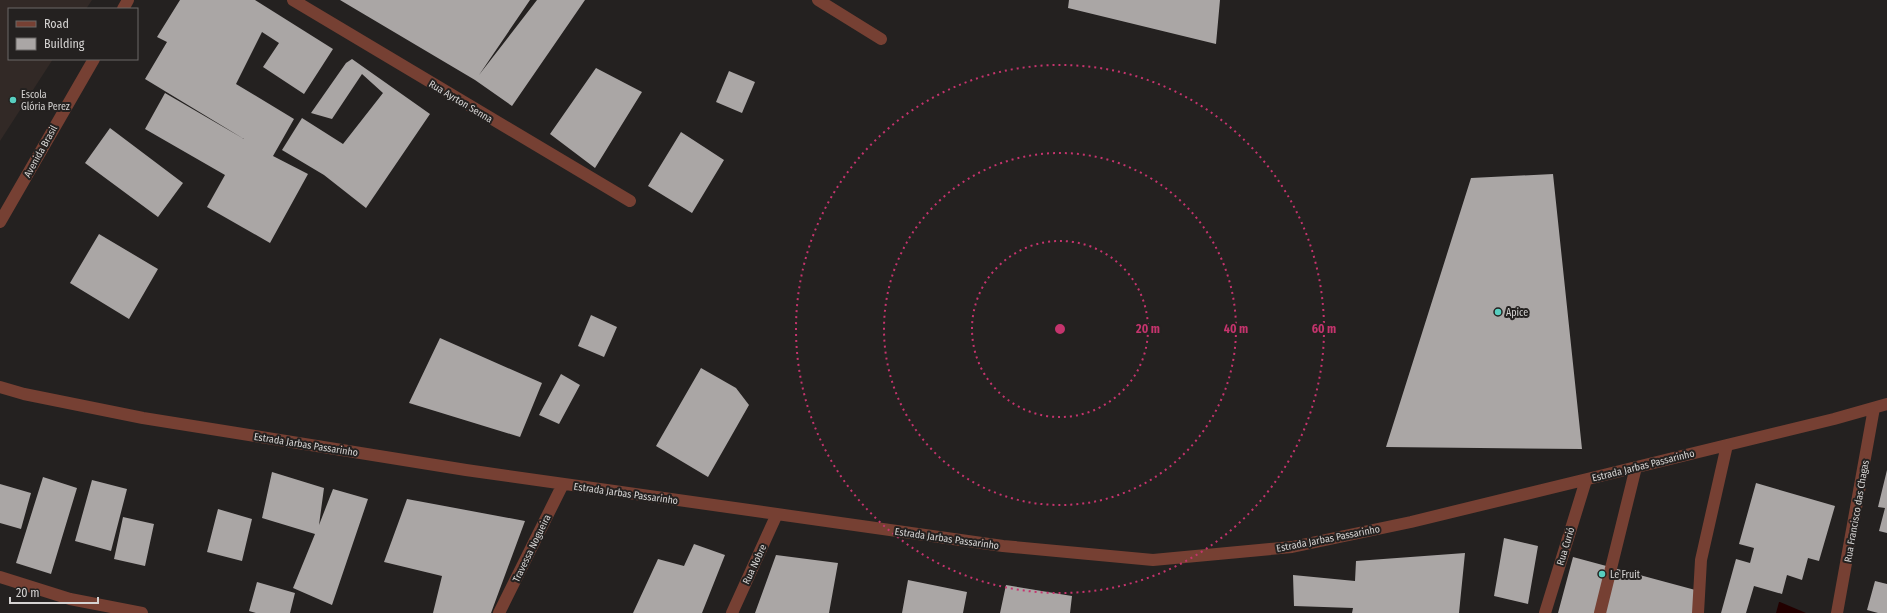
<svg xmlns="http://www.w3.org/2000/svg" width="1887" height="613" font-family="'Fira Sans Condensed',sans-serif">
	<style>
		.built { fill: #322926 }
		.water { fill: #200 }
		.building { fill: #aaa6a5 }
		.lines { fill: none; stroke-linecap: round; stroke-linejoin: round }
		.minor { stroke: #764033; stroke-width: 12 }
		.ring { fill: none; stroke: #c5346d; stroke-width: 2; stroke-dasharray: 2 4 }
		.poi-dot { fill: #58cebf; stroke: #242120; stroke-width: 1.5 }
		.labels { text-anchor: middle; stroke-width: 4; stroke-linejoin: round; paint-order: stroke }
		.poi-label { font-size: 10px; fill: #d5d3d2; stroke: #242120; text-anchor: start }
		.street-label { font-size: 10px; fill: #d5d3d2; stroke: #242120 }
		.centre { fill: #c5346d; stroke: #242120; stroke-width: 2 }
		.ring-label { font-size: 12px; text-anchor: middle; font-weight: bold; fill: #c5346d; stroke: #242120; stroke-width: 4; stroke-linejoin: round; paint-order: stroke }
	</style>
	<rect width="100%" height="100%" fill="#242120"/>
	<path class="built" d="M0 0H92L86 9H9V59H53L0 141Z"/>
	<path class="water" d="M1779 602H1780L1806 613H1776Z"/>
	<path class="building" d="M180 0H255L333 49 304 94 263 67 279 43 262 32 236 84 294 119 273 156 308 174 270 243 207 207 225 175 145 129 165 93 244 139 145 79 167 42 157 37Z
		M340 0H530L479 75 537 0H585L512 106 475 80Z
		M1069 0H1220L1216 44 1068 8Z
		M352 59 430 114 366 208 324 175 282 150 302 118 343 144 383 93 362 74 332 119 311 113 346 63Z
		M596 68 642 92 595 168 550 134Z
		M729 71 755 82 742 113 716 102Z
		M110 128 183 183 158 217 85 163Z
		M681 132 724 160 692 213 648 186Z
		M1553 174 1582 449 1386 447 1471 178Z
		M99 234 158 269 129 319 70 283Z
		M591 315 617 327 604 357 578 346Z
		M440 338 542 383 520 437 409 403Z
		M701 368 736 388 749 405 708 477 656 446Z
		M561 374 580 385 559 424 539 415Z
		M1887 470V533L1879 531 1885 508 1878 507Z
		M272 472 324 488 319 525 333 489 368 499 332 605 293 588 315 534 262 518Z
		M43 477 77 488 51 574 16 563Z
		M92 480 127 489 111 551 75 541Z
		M1756 483 1835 506 1819 561 1808 558 1802 580 1787 575 1782 594 1754 586 1746 613H1721L1736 559 1750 563 1754 548 1739 544Z
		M0 484 31 493 21 529 0 523Z
		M407 499 525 521 491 613H433L442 576 384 562Z
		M218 509 252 519 242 561 207 552Z
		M123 517 154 524 145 566 114 559Z
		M1504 538 1538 546 1528 604 1494 596Z
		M694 544 725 555 702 613H633L658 559 684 566Z
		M1465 553 1459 613H1352L1353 608 1294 606 1293 575 1355 581 1356 561Z
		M776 555 838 563 829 613H755Z
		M1573 557 1699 591 1694 613H1558Z
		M908 580 967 592 963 613H902Z
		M1875 581 1887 584V613H1878L1867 610Z
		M257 582 295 593 290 613H256L249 611Z
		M1006 585 1072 596 1070 613H1000Z"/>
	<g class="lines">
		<path class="minor" d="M293 0 630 201
			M818 0 881 39
			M123 9 128 0
			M0 222 94 59
			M0 387 24 394 143 418 466 470 1003 546 1153 560 1292 547 1411 522 1834 419 1887 404
			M0 577 70 599 142 613
			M499 613 563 484
			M732 613 777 514
			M1545 613 1586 480
			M1600 613 1636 467
			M1698 613 1701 560 1727 445
			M1837 613 1874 408"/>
	</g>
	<g class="ring">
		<circle cx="1060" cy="329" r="88"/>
		<circle cx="1060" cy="329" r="176"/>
		<circle cx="1060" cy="329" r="264"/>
	</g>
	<g class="poi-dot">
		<circle cx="13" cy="100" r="4"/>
		<circle cx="1498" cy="312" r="4"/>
		<circle cx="1602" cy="574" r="4"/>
	</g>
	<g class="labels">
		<g class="poi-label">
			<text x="21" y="98">Escola<tspan x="21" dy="12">Glória Perez</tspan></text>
			<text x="1506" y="316">Apice</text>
			<text x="1610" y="578">Le Fruit</text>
		</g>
		<g class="street-label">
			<text transform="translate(461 101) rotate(31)" y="4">Rua Ayrton Senna</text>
			<text transform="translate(40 151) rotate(-61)" y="4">Avenida Brasil</text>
			<text transform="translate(306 444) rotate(9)" y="4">Estrada Jarbas Passarinho</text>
			<text transform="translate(1643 465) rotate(-14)" y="4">Estrada Jarbas Passarinho</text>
			<text transform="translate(626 493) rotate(8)" y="4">Estrada Jarbas Passarinho</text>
			<text transform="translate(1856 511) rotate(-80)" y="4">Rua Francisco das Chagas</text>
			<text transform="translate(947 538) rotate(8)" y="4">Estrada Jarbas Passarinho</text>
			<text transform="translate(1328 538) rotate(-11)" y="4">Estrada Jarbas Passarinho</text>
			<text transform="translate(1565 546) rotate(-73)" y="4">Rua Curió</text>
			<text transform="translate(531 548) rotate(-64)" y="4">Travessa Nogueira</text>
			<text transform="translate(754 564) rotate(-65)" y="4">Rua Nobre</text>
		</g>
	</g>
	<circle cx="1060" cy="329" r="6" class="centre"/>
	<g class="ring-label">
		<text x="1148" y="333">20 m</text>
		<text x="1236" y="333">40 m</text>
		<text x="1324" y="333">60 m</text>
	</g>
	<rect x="8" y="8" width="130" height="52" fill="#242120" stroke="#6b6867"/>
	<rect x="16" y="21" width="20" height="6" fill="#764033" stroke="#6b6867"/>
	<text x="44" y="28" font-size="12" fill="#d5d3d2">Road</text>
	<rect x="16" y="38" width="20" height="12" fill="#aaa6a5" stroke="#6b6867"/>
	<text x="44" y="48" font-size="12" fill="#d5d3d2">Building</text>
	<path d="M10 597v6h88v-6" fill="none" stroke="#d5d3d2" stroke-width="2"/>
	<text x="16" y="597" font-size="12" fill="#d5d3d2" stroke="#242120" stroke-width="3" paint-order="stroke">20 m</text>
</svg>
